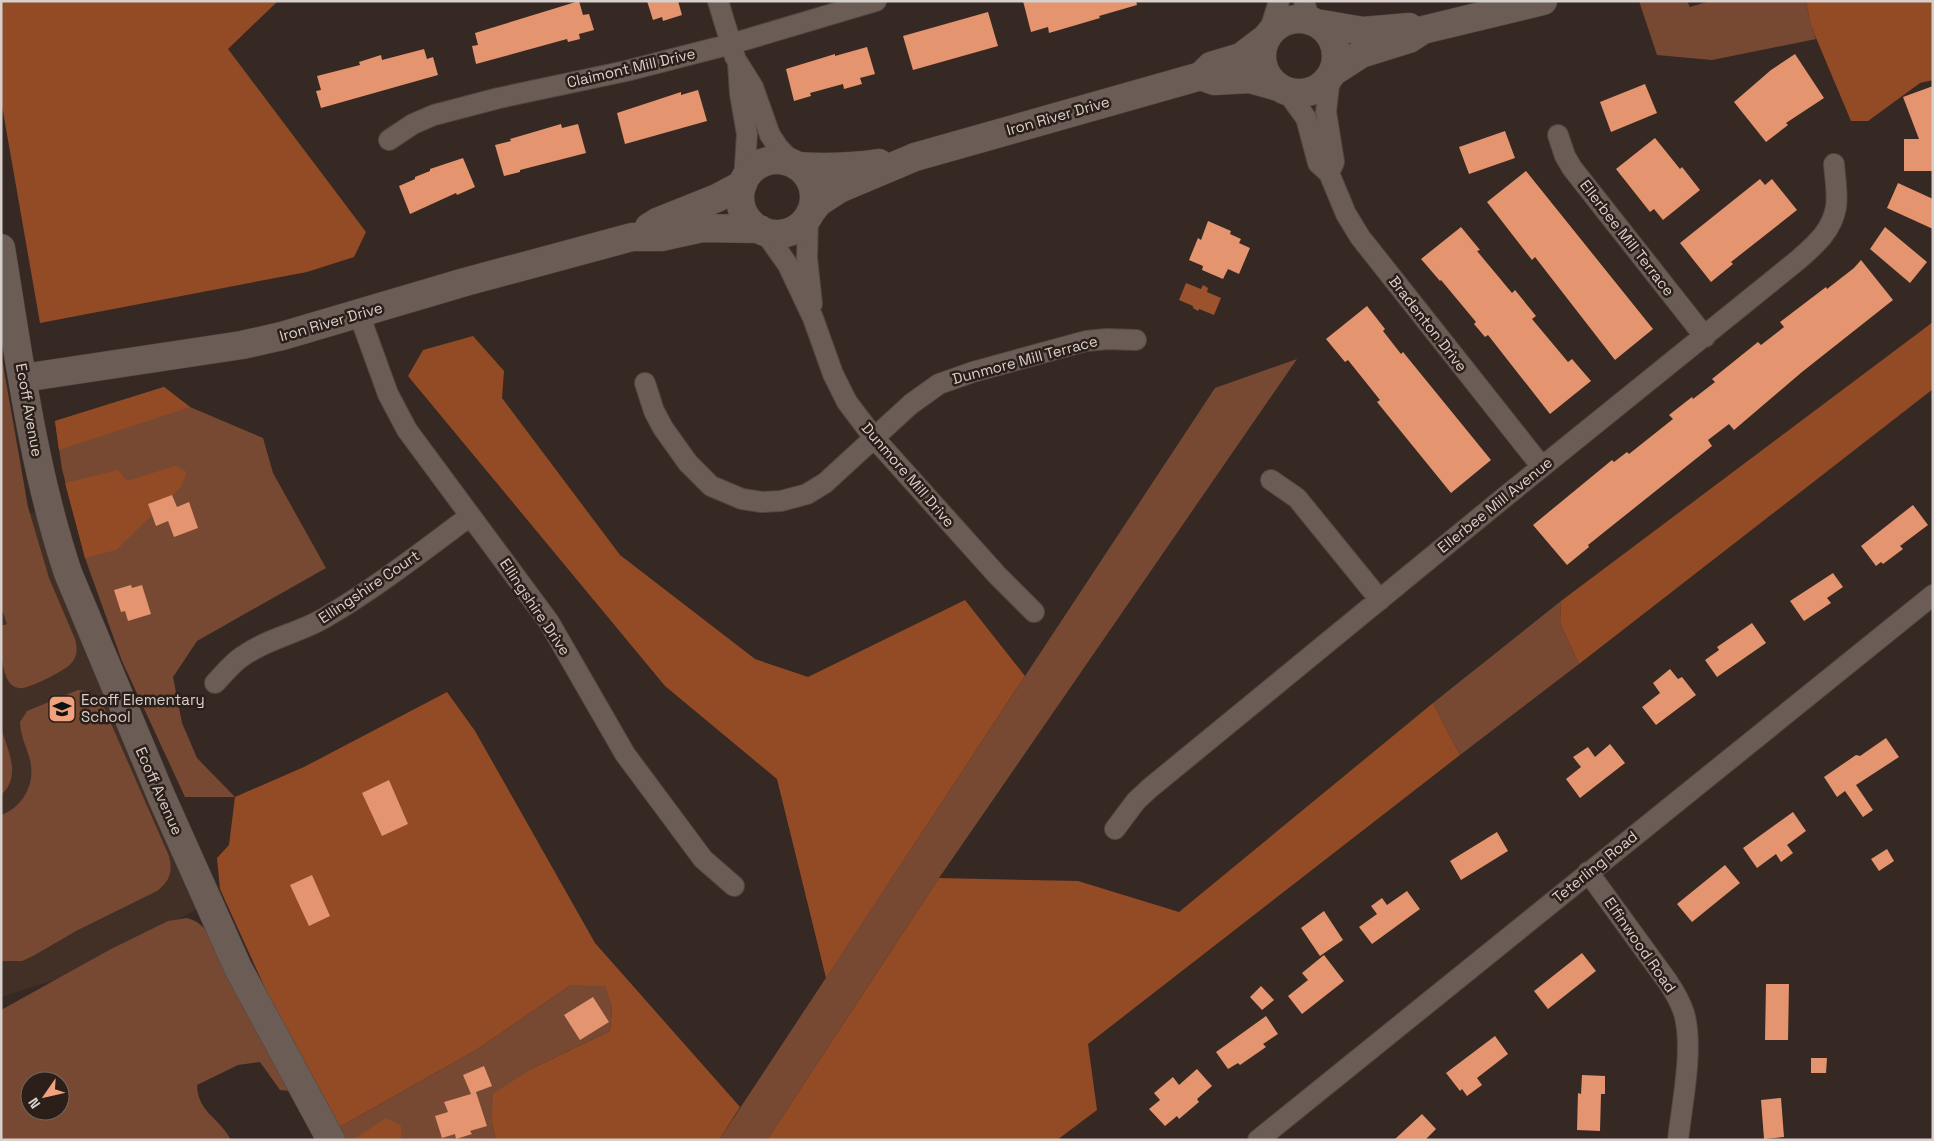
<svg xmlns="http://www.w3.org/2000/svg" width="1934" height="1141" font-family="'Space Grotesk',sans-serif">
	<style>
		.built { fill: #422f26 }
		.green { fill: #774933; fill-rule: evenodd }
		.forest { fill: #934b25 }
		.water { fill: #9b522d }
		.building { fill: #e4946e }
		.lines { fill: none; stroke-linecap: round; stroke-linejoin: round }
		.street-casing { stroke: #514742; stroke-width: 22 }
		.secondary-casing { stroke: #514742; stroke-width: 29 }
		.street { stroke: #6b5d56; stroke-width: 20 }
		.secondary { stroke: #6b5d56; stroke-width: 28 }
		.labels { text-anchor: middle; stroke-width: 5; stroke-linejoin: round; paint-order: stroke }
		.street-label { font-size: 15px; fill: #d8d0cc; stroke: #2c1f1a }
		.poi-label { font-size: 15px; fill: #d8d0cc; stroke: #2c1f1a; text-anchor: start }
	</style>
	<rect width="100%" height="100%" fill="#362923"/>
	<path class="built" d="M43 510 208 904 58 979 1 997V522Z"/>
	<path class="green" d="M1639 1H1687L1690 7 1710 1H1806L1811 26 1816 39 1712 60 1657 55Z
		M1 353 28 507 49 578 75 639C77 647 78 654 73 661 68 670 33 686 23 688 18 689 12 686 9 682 0 668 1 643 1 626L7 624 1 607Z
		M1297 359 939 878 767 1140H719L1215 388Z
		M164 387 190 407 263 438 273 473 326 568 197 641 173 677 182 723 197 758 235 797H185L122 661 85 558 62 469 55 421Z
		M1561 601 1560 623 1579 664 1460 755 1433 703Z
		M78 690C89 691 95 695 102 703L169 856C173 872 170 881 157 891L76 931 33 956 22 961H1V815C23 807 36 783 30 760 27 748 20 735 20 722L27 711Z
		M1 728C8 751 22 776 1 795Z
		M187 918C201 922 206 929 214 942L265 1048 291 1091 280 1090 260 1062 238 1065 197 1085C198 1113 219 1117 231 1140H1V1010L111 949 168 921ZM30 1081H60V1111H30Z
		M571 985H605L612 1008 610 1031 531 1069 492 1123 496 1140H340L336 1129 476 1050Z"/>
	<path class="forest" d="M1 1H278L228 49 366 232 354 257 307 272 40 323 1 100Z
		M1806 1H1933V80L1920 83 1868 121H1851L1811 26Z
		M1933 322V389L1579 664 1560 623 1561 601Z
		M473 336 504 371 502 398 620 555 755 659 808 677 965 600 1025 676 826 978 777 779 665 686 408 376 423 350Z
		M164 387 190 407 59 450 55 421Z
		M175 466 187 472 181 487 116 550 85 558 65 483 118 470 127 481Z
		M447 692 475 731 595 943 740 1107 719 1140H496L492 1123 493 1094 531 1069 610 1031 612 1008 605 986 571 985 476 1050 336 1129 275 1010 220 889 217 858 229 845 235 797 304 767Z
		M1433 703 1460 755 1088 1044 1097 1110 1057 1140H767L939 878 1078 881 1179 912Z
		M386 1118 401 1126V1140H353Z"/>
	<path class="water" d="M1186 283 1201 289 1203 285 1208 288 1207 292 1221 298 1214 315 1199 309 1198 311 1193 308V306L1179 300Z"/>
	<path class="building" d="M579 1 583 15 589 14 594 30 579 34 580 39 568 42 567 39 476 64 472 46 478 45 475 33Z
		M647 1H678L682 15 663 21 662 17 653 20Z
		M1023 1H1136L1137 5 1099 16 1100 18 1049 33 1048 27 1031 32Z
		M988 12 998 46 913 70 903 36Z
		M867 47 875 74 860 78 862 84 844 89 843 84 810 93 811 96 794 101 786 69 835 54V56Z
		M424 49 427 59 433 57 438 75 321 108 316 91 321 90 317 76 360 65 359 62 381 55 382 60Z
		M1795 54 1824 98 1786 123 1788 125 1766 142 1734 102 1771 70Z
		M1645 84 1657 113 1611 132 1600 102Z
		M1933 86V171H1904V139H1919L1903 97Z
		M698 90 707 121 625 144 617 113 681 92V95Z
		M561 124 562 128 578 124 586 153 520 170V172L504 176 495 145 511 141 510 139Z
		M1505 131 1515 158 1469 174 1459 147Z
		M1655 138 1680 169 1682 167 1700 190 1663 220 1654 209 1650 212 1616 169Z
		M463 158 475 187 457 195 456 193 410 214 399 186 415 179V177L430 171V169Z
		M1526 171 1653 329 1615 360 1535 257 1532 260 1487 202Z
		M1760 179 1765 185 1772 179 1797 210 1731 262 1733 264 1711 282 1680 243Z
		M1898 183 1933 199V229L1887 208Z
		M1208 221 1231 231 1230 234 1241 239 1239 243 1250 248 1239 274 1228 269 1223 279 1202 270 1203 266 1189 260 1198 238 1201 240Z
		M1461 227 1480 250 1477 251 1512 293 1515 290 1536 316 1532 319 1568 362 1572 359 1591 381 1550 414 1488 335 1485 337 1474 324 1476 322 1441 280 1440 281 1421 259Z
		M1885 227 1927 262 1910 283 1870 249Z
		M1861 260 1893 300 1802 372 1734 430 1729 424 1708 440 1712 446 1588 545 1589 547 1567 565 1533 525 1612 460 1614 462 1627 452 1629 454 1673 419 1669 415 1692 397 1693 399 1715 382 1712 379 1758 342 1761 345 1784 327 1780 322 1826 287 1827 289 1854 268Z
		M1367 306 1385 329 1383 331 1401 354 1403 352 1491 460 1451 493 1377 402 1380 400 1348 360 1345 362 1326 339Z
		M172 495 177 507 189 502 198 528 174 537 168 521 156 526 148 504Z
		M1913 505 1928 525 1900 546 1903 549 1883 564 1881 562 1876 566 1861 546Z
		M1833 573 1843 587 1827 598 1831 603 1804 621 1790 601Z
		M131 585 132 588 142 585 151 614 128 621 125 611 121 612 114 590Z
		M1752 623 1766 643 1717 677 1705 660 1719 650 1717 647Z
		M1670 669 1678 679 1682 677 1696 695 1656 725 1642 707 1660 693 1653 683Z
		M1886 738 1899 757 1856 785 1873 810 1863 817 1845 791 1837 797 1824 777 1856 755 1860 756Z
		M1610 744 1625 763 1580 798 1566 779 1581 767 1573 757 1588 747 1595 757Z
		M389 780 408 824 382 836 362 793Z
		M1793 812 1806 831 1787 845 1793 853 1781 862 1776 854 1757 868 1743 848Z
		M1497 832 1508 851 1461 880 1450 861Z
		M1887 849 1894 861 1879 871 1871 859Z
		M1725 865 1740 883 1692 922 1677 904Z
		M312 875 330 916 309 926 290 885Z
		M1407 891 1420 909 1372 944 1359 927 1377 914 1371 906 1382 898 1387 905Z
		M1324 911 1343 940 1320 956 1301 928Z
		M1582 953 1596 971 1548 1009 1534 991Z
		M1324 955 1344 981 1302 1014 1288 996 1308 980 1302 973Z
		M1766 984H1789L1788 1040H1765Z
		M1261 986 1274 1000 1262 1010 1250 997Z
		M593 997 609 1022 580 1040 564 1015Z
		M1266 1016 1278 1034 1263 1044 1266 1047 1240 1065 1238 1063 1228 1069 1216 1052Z
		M1495 1036 1508 1054 1477 1078 1482 1085 1467 1096 1462 1089 1460 1091 1446 1073Z
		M1811 1058H1827L1826 1073H1811Z
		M484 1066 492 1086 476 1092 487 1126 470 1131 472 1134 456 1139 455 1134 442 1138 435 1116 448 1112 444 1102 471 1094 463 1075Z
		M1197 1069 1212 1086 1197 1099 1199 1102 1179 1119 1177 1116 1165 1126 1149 1109 1160 1100 1154 1093 1173 1077 1179 1085Z
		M1582 1075 1605 1076V1094H1601L1600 1131 1577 1130 1578 1093 1581 1094Z
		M1781 1098 1784 1137 1764 1139 1761 1100Z
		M1422 1114 1436 1129 1425 1140H1394Z"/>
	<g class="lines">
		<defs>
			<path id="street" d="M718 1 735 57
				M1304 1 1310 21
				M1269 33 1279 1
				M1287 92 1306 118 1318 163 1329 173 1346 214 1360 237 1542 467
				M1558 135 1565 156 1572 168 1705 337
				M389 140 413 124 434 115 499 98 626 71 731 44 876 1
				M1329 173 1334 162 1326 112 1330 76
				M744 181 747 134 740 94 738 63 753 87 770 135 778 147 794 164
				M808 218 807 258 812 304
				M764 231 788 265 813 318 833 374 847 402 875 439 997 575 1034 612
				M359 314 388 394 407 430 549 622 625 754 703 859 734 886
				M645 383 654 411 663 428 688 463 711 486 742 499 762 502 781 501 807 494 825 483 911 404 939 384 973 372 1086 341 1107 339 1136 340
				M1271 480 1297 498 1380 600
				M215 683C224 674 232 663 243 656 268 638 300 633 326 617 377 587 423 551 470 516
				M1115 829 1136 801 1150 788 1506 496 1798 260C1815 245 1832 231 1836 207 1838 194 1835 178 1834 164
				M1588 872 1668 982C1674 991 1680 1001 1684 1013 1694 1048 1682 1103 1678 1140
				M1258 1140 1933 595"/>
			<path id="secondary" d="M1262 56a37 37 0 1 1 74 0a37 37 0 1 1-74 0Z
				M1316 23 1363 31 1409 27
				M1333 72 1361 54 1409 39 1423 30 1543 1
				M1201 76 1214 81 1250 79 1278 87
				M740 197a37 37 0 1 1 74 0a37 37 0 1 1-74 0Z
				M797 166C825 168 851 167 879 163
				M810 213 819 202 839 189 915 157 1201 76 1211 66 1241 57 1266 38
				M649 227 657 222 717 198 743 184
				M1 248C19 358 33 468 68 573L162 798 238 968 331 1140
				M23 378 242 345 282 336 465 282 632 237H661L702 228 760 229"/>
		</defs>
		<use href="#street" class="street-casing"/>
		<use href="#secondary" class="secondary-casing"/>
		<use href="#street" class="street"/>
		<use href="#secondary" class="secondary"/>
	</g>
	<defs>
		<symbol id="school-square" viewBox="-11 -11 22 22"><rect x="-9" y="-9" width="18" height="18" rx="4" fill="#f1a17c" stroke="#2c1f1a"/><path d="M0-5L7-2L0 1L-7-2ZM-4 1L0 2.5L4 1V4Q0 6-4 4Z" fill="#111"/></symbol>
	</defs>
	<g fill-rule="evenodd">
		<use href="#school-square" x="46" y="693" width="32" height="32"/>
	</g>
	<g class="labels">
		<g class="street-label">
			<text transform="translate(631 68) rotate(-13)" y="5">Claimont Mill Drive</text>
			<text transform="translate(1058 116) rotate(-16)" y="5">Iron River Drive</text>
			<text transform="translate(1627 238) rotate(52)" y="5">Ellerbee Mill Terrace</text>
			<text transform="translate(331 322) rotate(-16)" y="5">Iron River Drive</text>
			<text transform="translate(1428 324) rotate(52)" y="5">Bradenton Drive</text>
			<text transform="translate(1025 360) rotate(-15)" y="5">Dunmore Mill Terrace</text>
			<text transform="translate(29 410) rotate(80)" y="5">Ecoff Avenue</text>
			<text transform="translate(908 475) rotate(49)" y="5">Dunmore Mill Drive</text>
			<text transform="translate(1495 505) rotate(-39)" y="5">Ellerbee Mill Avenue</text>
			<text transform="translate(369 587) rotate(-34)" y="5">Ellingshire Court</text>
			<text transform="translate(535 607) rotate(56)" y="5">Ellingshire Drive</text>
			<text transform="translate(159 791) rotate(66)" y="5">Ecoff Avenue</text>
			<text transform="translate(1595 867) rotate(-39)" y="5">Teterling Road</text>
			<text transform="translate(1640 945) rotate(55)" y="5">Elfinwood Road</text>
		</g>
		<g class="poi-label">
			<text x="81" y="705">Ecoff Elementary<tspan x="81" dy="17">School</tspan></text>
		</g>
	</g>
	<rect width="1934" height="1141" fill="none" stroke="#d8d0cc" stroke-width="5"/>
	<g transform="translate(45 1096) rotate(236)"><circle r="24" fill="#2c1f1a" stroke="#716661"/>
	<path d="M0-4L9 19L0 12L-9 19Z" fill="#f1a17c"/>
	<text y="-8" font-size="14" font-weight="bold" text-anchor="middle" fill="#d8d0cc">N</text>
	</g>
</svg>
